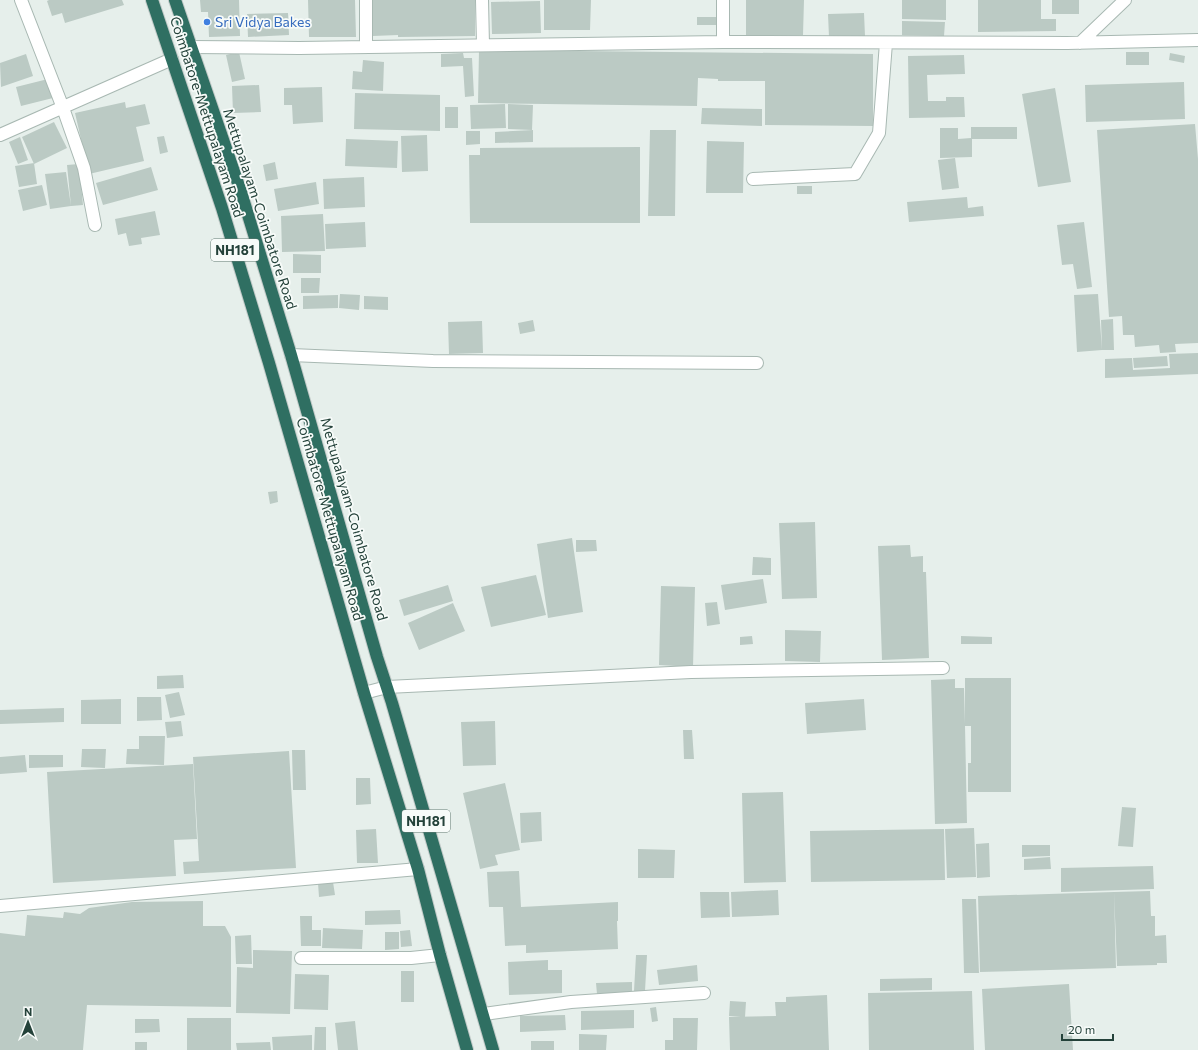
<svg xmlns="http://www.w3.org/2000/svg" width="1198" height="1050" font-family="Commissioner,sans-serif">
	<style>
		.building { fill: #bbcac4 }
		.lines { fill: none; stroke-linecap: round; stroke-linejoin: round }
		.minor-casing { stroke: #a8b8b2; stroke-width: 14 }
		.highway-casing { stroke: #c2cac8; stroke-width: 14 }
		.minor { stroke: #fff; stroke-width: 12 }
		.highway { stroke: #2f6f62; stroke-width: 12 }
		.shop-dot { fill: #3f7fe0; stroke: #f7fbf9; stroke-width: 1.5 }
		.labels { text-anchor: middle; stroke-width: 3.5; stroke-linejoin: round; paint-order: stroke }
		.shield { fill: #f7fbf9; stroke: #637a73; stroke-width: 1 }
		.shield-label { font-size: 13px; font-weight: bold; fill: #24423a }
		.shop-label { font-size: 14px; fill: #366cbe; stroke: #f7fbf9; text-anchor: start }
		.street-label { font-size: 14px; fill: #24423a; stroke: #f7fbf9 }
	</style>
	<rect width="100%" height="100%" fill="#e6efeb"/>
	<path class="building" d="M49 0H122L124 5 65 23 62 13 52 16 47 1Z
		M200 0H239L240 36 209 37 208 12H201Z
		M308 0H355L356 37H309Z
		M373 0H475V36L398 37V35L373 36Z
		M544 0H591L590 30H544Z
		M746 0H804L803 35H746Z
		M902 0H946V20L902 19Z
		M978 0H1041V19H1056V31L978 32Z
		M1052 0H1079V14H1052Z
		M540 1 541 33 492 34 491 2Z
		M288 13 289 35 248 37 247 14Z
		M864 13 865 36 829 37 828 14Z
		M697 17H716V25H697Z
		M902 21 945 22 944 36 902 35Z
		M479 50 873 54V126L765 125V81H718V79L698 78 697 106 478 103Z
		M239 52 245 79 232 82 226 55Z
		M1126 52H1149V65H1126Z
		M463 53 464 58H472L474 96 465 97 463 66 441 67V54Z
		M1170 53 1185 56 1184 63 1169 60Z
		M26 54 33 76 1 87 0 63Z
		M964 55 965 74 927 75 928 101H946V97H964L965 117 909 118 908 56Z
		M363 60 384 62 383 91 352 89 353 71 362 72Z
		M48 79 53 98 21 106 16 87Z
		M1184 82 1185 119 1086 122 1085 85Z
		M259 85 261 112 233 113 232 86Z
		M322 87 323 122 293 124 292 105H284V88Z
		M1055 88 1071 182 1038 187 1022 94Z
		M355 93 440 95V131L354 129Z
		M125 102 126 108 145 104 150 124 136 127 144 161 89 174 75 113Z
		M505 104 506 128 471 129 470 105Z
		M508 104 533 105 532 130 508 129Z
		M445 107H458V128H445Z
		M702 108 762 109V126L701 124Z
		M54 122 67 148 34 164 22 137Z
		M1195 124 1198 159V343L1175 344 1176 352 1160 353 1159 345 1135 347 1134 335H1123L1122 316 1109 317 1097 130Z
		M971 127H1017V139H972V157L940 158V128H958V139L971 138Z
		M533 130V142L495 143V132Z
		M650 130H676L675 216H648Z
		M466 131H480V144L466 145Z
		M427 135 428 171 402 172 401 136Z
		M164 136 168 152 160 154 157 137Z
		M20 137 28 160 18 164 9 142Z
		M346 139 398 141 397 168 345 166Z
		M707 141 744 142 743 193H706Z
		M640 147V223H470L469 155H480V148Z
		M955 158 959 188 942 190 938 160Z
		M275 162 278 179 266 181 263 165Z
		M34 163 37 184 19 187 15 166Z
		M79 164 83 205 71 206 67 165Z
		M151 167 158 190 103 205 96 183Z
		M66 172 71 206 50 209 45 174Z
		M364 177 365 207 324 209 323 179Z
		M316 182 319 204 278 211 274 189Z
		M42 185 47 205 23 211 18 190Z
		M797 186H812V194H797Z
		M967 197 968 208 983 206 984 216 909 222 907 202Z
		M155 211 160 235 141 238 142 244 129 246 126 233 118 235 115 219Z
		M323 214 325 251 282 252 281 216Z
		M365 222 366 247 326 249 325 224Z
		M1084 222 1092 287 1077 289 1073 264 1062 265 1057 225Z
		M293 254 321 255V273H293Z
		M301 278H320L319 293H301Z
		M340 294 360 295 359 310 339 308Z
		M1098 294 1102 350 1077 352 1074 295Z
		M338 295V308L303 309V296Z
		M364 296 388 297V310L364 309Z
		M1113 319 1114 350H1102L1101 320Z
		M533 320 535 331 520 334 518 323Z
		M482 321 483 353 449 354 448 322Z
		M1198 353V374L1105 378V359L1132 358 1133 370 1170 368 1169 354Z
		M1167 356 1168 366 1134 368 1133 358Z
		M277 491 278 502 270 504 268 492Z
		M815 522 817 598 782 599 779 523Z
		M572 538 583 612 548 618 537 544Z
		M576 540H596L597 551 576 552Z
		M910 545 911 557 923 556V572H926L929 658 882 660 878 546Z
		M753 557 771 558V575H752Z
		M536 575 546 615 491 627 481 587Z
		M763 579 767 603 725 610 721 585Z
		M448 585 453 601 404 616 399 600Z
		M661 586 695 587 693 667 659 665Z
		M717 602 720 624 707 626 705 603Z
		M453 603 465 631 419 650 408 623Z
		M785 630 821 631 820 662 785 661Z
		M752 636 753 644 740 645V637Z
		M961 636 992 637V644H961Z
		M183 675 184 688 157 689V676Z
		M965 678H1011V792H968V763H971V726H965L967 823 935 824 931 680 955 679V688H964L965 724Z
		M179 692 185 715 170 718 165 695Z
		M137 697H161L162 720 137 721Z
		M121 699V724H81V700Z
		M864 699 866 730 807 734 805 703Z
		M64 708V722L0 724V710Z
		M181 721 183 736 167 738 165 722Z
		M495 721 496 765 463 766 461 722Z
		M683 730H692L694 759H684Z
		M139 736H165L164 765 126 764 127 749H139Z
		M82 749H106L105 768 81 767Z
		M292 750H305L306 790H293Z
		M289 751 296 868 184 874 183 862 199 861 193 757Z
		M25 755 27 772 0 774V757Z
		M29 755H63V767L29 768Z
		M193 764 197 839 174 840 176 876 53 883 47 772Z
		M356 778H370L371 804 356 805Z
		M505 783 520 850 495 855 498 865 480 869 463 793Z
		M783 792 786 882 744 883 742 793Z
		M1122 807 1136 808 1133 847 1118 846Z
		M541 812 542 841 521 843 520 813Z
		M974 828 976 877 947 878 945 829Z
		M376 829 378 863H357L356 830Z
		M944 829 945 880 811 882 810 831Z
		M989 843 990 877 977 878 976 844Z
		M1022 845H1050V856L1022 857Z
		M638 849 675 850 674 878H638Z
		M1050 857 1051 869 1024 870V859Z
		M1153 866 1154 889 1061 892V868Z
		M519 871 521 907 618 902V921H617L618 949 526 953V945L505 946 503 907H489L487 872Z
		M333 882 335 895 319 897 318 883Z
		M778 890 779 915 732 917 731 892Z
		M1150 891 1151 916H1155V936L1166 935 1167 963H1157V965L1117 966 1114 892Z
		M700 892H729L730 917 701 918Z
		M1114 892 1116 968 980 972 978 896Z
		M962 899H976L979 973H964Z
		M203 901V926H225L231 937V1007L87 1005 83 1050H0V933L25 936 27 915 63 918 64 912 80 914 89 908 132 902Z
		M400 910 401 924 365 925V911Z
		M300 916H312V930H321V946H301Z
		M323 928 363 930 362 949 322 948Z
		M410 930 412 946 401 947 400 931Z
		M385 932H399V949L385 950Z
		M251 935 252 964H236L235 936Z
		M253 950 292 951 290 1014 236 1013 237 967 253 968Z
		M636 955H647L645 991H634Z
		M548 960V970H562V993L509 995 508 962Z
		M697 965 698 981 659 985 657 970Z
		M401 971H414V1002H401Z
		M295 974 329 975 328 1010 294 1009Z
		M932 978V990L880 991V979Z
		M632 982V993L597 994 596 983Z
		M1069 984 1073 1050H985L982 989Z
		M972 991 974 1050H869L868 993Z
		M827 995 829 1050H730L729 1017 776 1016 775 1002H786V997Z
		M730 1001 746 1002 745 1017 729 1016Z
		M656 1007 658 1021 652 1022 650 1008Z
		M634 1010V1028L581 1030V1011Z
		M565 1015 566 1030 520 1032V1016Z
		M187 1018H231V1050H187Z
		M673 1018H698L697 1050H665V1040H673Z
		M135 1019H159L160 1032 135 1033Z
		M355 1021 358 1050H338L335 1023Z
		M315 1027H326V1050H314Z
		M579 1034 607 1035 606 1050H579Z
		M312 1035V1050H273L272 1037Z
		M531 1041H554V1050H531Z
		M135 1042H147V1050H135Z
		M270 1042 271 1050H237L236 1043Z"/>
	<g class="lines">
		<defs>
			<path id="minor" d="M21 0 63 108 84 168 95 225
				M366 0V46
				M482 0 483 45
				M723 42V0
				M1080 43 1125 0
				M191 47 299 48 723 42 1067 43 1198 40
				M0 135 172 59
				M753 179 855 174 879 133 886 43
				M291 355 433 361 757 363
				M364 693 387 687 691 672 943 668
				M0 906 418 869
				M301 958H411L440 955
				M484 1014 571 1002 704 993"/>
			<path id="highway" d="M152 0 222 208 269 363 364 693 418 869 440 955 467 1050
				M175 0 241 192 291 355 377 657 392 703 493 1050"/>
		</defs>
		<use href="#minor" class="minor-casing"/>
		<use href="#highway" class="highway-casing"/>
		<use href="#minor" class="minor"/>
		<use href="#highway" class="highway"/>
	</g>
	<circle class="shop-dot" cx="207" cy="22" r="4"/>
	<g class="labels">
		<g class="shield">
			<rect x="211" y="239" width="48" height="22" rx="3"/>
			<rect x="402" y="810" width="48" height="22" rx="3"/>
		</g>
		<g class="shield-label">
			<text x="235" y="255">NH181</text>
			<text x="426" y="826">NH181</text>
		</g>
		<g class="shop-label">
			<text x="215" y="27">Sri Vidya Bakes</text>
		</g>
		<g class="street-label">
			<text transform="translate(207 117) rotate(72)" y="5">Coimbatore-Mettupalayam Road</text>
			<text transform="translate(260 209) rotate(72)" y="5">Mettupalayam-Coimbatore Road</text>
			<text transform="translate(330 519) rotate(74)" y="5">Coimbatore-Mettupalayam Road</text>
			<text transform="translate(354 519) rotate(74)" y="5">Mettupalayam-Coimbatore Road</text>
		</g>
	</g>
	<g transform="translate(28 1022)" stroke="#f7fbf9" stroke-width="3" paint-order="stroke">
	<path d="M0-3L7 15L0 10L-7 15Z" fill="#24423a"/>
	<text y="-6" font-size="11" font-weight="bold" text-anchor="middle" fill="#24423a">N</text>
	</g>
	<path d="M1062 1034v6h51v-6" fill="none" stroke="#24423a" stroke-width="2"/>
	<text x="1068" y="1034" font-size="12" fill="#24423a" stroke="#f7fbf9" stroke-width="3" paint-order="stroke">20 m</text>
</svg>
